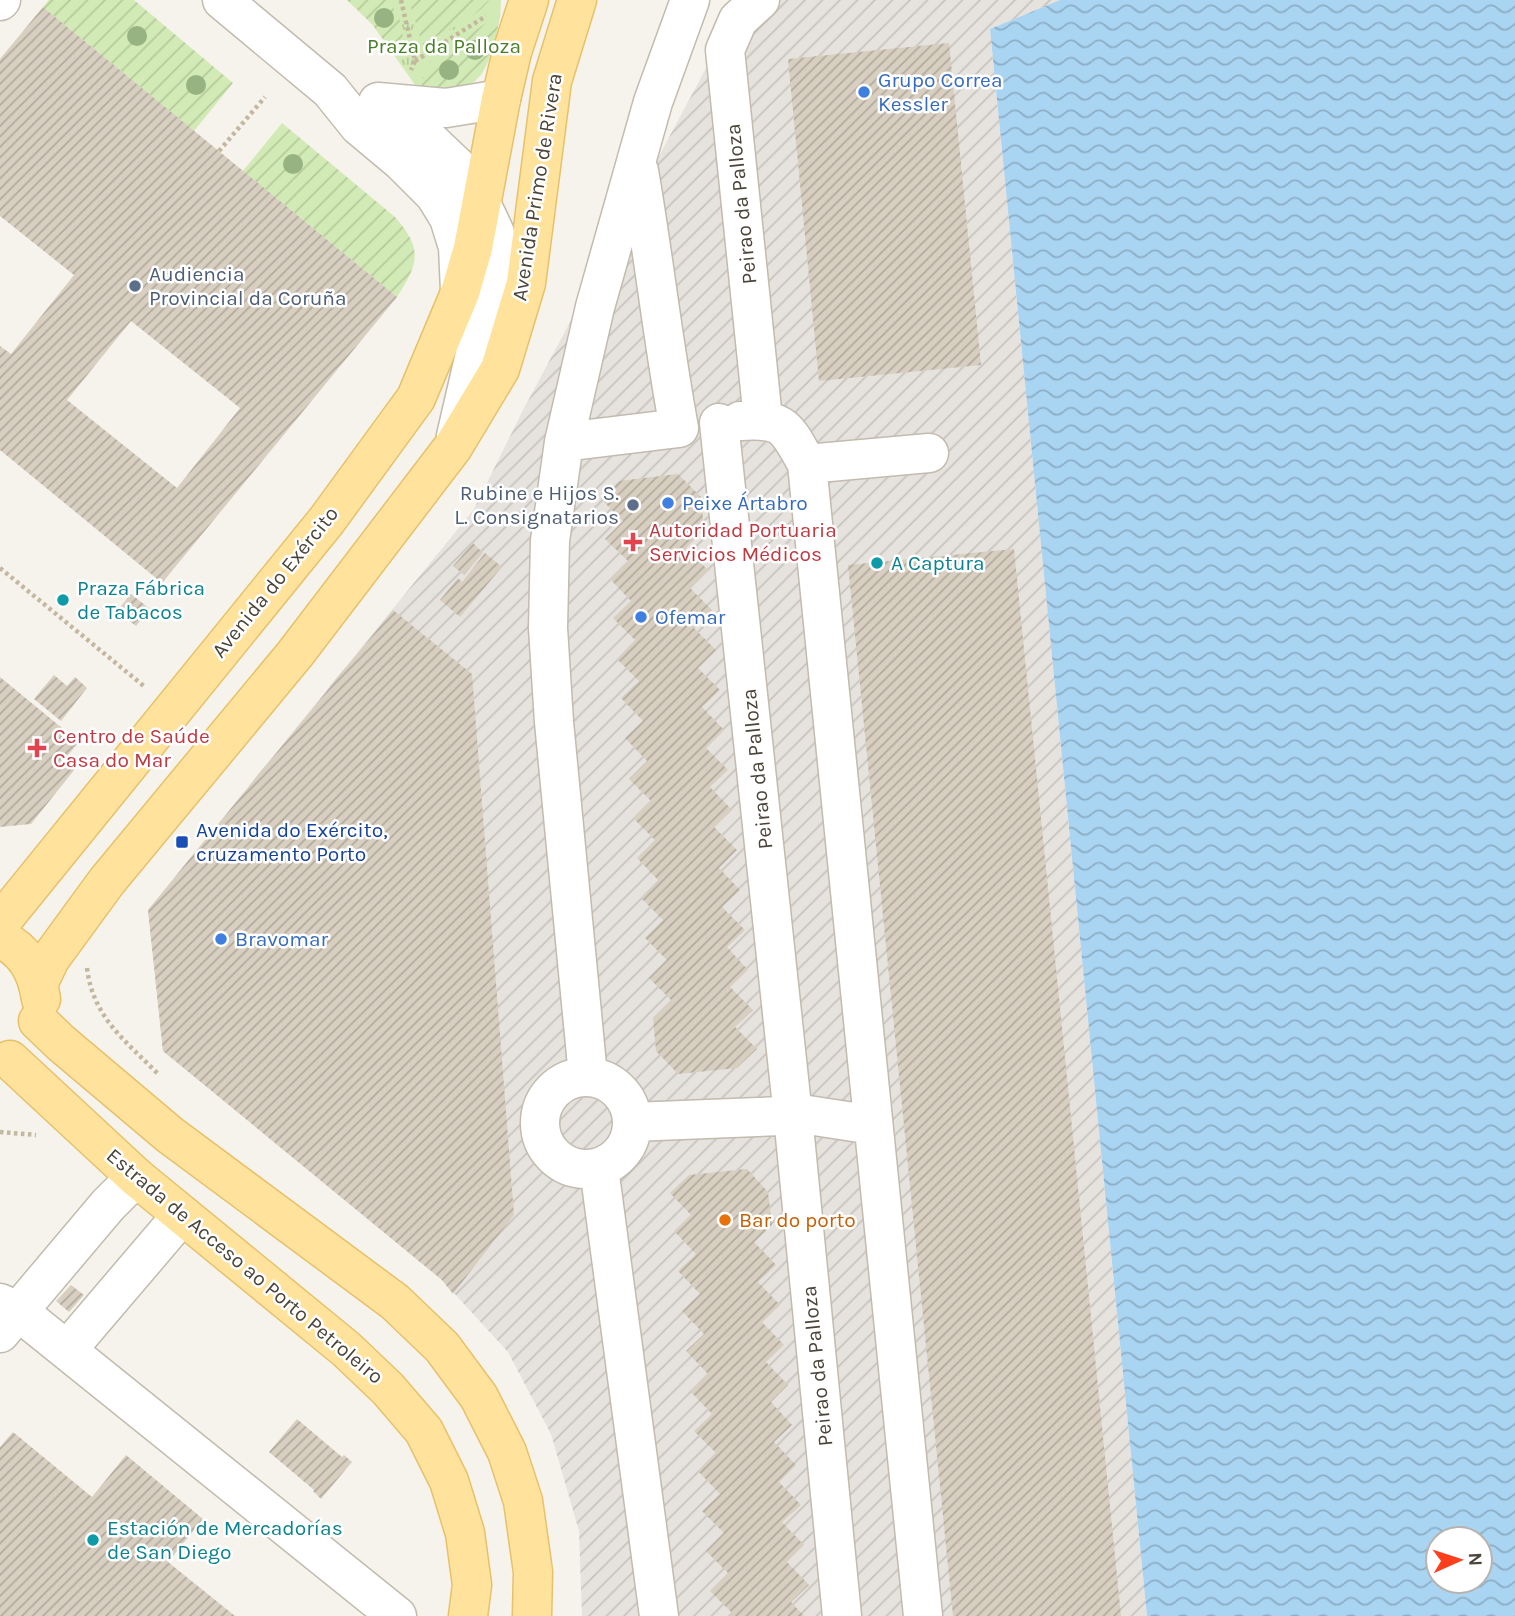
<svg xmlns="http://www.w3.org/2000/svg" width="1515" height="1616" font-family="Karla,sans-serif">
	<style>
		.industrial { fill: url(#industrial-furrows) }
		.park { fill: url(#park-tufts) }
		.garden { fill: url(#garden-furrows) }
		.water { fill: url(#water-waves); fill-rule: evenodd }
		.building { fill: url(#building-hatch); fill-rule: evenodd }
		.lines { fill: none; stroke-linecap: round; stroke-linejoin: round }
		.minor-casing { stroke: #c2bbae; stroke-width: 41 }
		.major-casing { stroke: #e6c16a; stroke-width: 41 }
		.path { stroke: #c4b79f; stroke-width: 4.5; stroke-dasharray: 3.5 3.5; stroke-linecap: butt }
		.minor { stroke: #fff; stroke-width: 38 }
		.major { stroke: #ffe39c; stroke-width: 38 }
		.tree { fill: #97b381 }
		.shop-dot { fill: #3f7fe0; stroke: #fff; stroke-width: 2.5 }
		.service-dot { fill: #5c6f8a; stroke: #fff; stroke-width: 2.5 }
		.health-dot { fill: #e0444e; stroke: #fff; stroke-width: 2.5 }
		.culture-dot { fill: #0f9aa8; stroke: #fff; stroke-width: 2.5 }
		.transit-dot { fill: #1a4fb4; stroke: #fff; stroke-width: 2.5 }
		.food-dot { fill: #e8710a; stroke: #fff; stroke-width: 2.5 }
		.labels { text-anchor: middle; stroke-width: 5; stroke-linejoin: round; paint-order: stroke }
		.park-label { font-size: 21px; fill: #4a7f2a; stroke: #fff }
		.shop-label { font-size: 21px; fill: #366cbe; stroke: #fff; text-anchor: start }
		.street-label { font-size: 21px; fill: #4b4439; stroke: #fff }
		.service-label { font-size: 21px; fill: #4e5e75; stroke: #fff; text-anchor: start }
		.health-label { font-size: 21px; fill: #be3a42; stroke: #fff; text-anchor: start }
		.culture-label { font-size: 21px; fill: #0d838f; stroke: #fff; text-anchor: start }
		.transit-label { font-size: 21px; fill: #164399; stroke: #fff; text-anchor: start }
		.food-label { font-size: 21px; fill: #c56008; stroke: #fff; text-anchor: start }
	</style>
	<defs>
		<pattern id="industrial-furrows" width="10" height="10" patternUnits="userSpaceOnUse" patternTransform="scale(1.75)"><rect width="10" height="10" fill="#e6e2dd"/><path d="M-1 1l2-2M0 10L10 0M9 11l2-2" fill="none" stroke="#c7c3be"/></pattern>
		<pattern id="park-tufts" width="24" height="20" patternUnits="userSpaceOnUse" patternTransform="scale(1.75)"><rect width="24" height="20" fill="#d2eab5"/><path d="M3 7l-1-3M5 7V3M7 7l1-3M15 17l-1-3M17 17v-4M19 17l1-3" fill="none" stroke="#b6ca9c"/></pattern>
		<pattern id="garden-furrows" width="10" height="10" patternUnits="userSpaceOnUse" patternTransform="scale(1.75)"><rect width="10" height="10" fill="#d2eab5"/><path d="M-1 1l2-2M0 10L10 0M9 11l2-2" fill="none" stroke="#b6ca9c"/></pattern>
		<pattern id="water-waves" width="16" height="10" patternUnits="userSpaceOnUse" patternTransform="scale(1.75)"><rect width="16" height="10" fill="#a9d4f2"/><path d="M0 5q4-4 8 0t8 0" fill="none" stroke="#8caec5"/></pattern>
		<pattern id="building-hatch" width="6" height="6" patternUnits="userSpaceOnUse" patternTransform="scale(1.75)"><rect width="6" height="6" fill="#d8cfc1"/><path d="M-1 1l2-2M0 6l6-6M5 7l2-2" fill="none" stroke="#b1aa9e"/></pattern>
	</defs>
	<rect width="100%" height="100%" fill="#f6f3ec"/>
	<path class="industrial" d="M749 0H1060L990 29 1147 1616H582L579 1531 551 1434 508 1352 442 1280 163 1051 148 910 474 509 522 412 728 27Z"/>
	<path class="park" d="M347 0H501C501 26 492 51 481 75L420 92 372 24Z"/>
	<path class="garden" d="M49 0H134L233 83 194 131 43 7Z
		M347 0H388L399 17 404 42 391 50 372 24Z
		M409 0H489C479 17 439 34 422 44Z
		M501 13C495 36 492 71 470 85 461 90 432 91 420 92L426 67 430 61Z
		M282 123 395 217C423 249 419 263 397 297L243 171Z"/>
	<path class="water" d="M1060 0H1515V1616H1147L990 29ZM1438 1539H1480V1581H1438Z"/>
	<path class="building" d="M43 7 397 297 162 583 0 450V346L11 354 74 275 0 216V59ZM131 321 240 408 177 488 67 400Z
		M949 43 981 365 819 381 788 59Z
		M678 474 701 497 704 530 686 548 708 570 690 588 712 610 694 628 716 650 698 668 720 690 702 707 724 730 706 748 728 770 710 787 732 810 714 827 737 850 719 868 740 890 722 907 745 930 727 947 748 970 730 987 753 1010 735 1027 757 1049 737 1068 678 1074 656 1051 653 1018 671 1000 649 978 667 960 645 938 663 920 641 898 659 881 637 858 655 840 633 818 651 801 629 779 647 761 625 738 643 721 621 698 639 681 617 659 635 640 613 618 631 601 610 579 628 561 605 539 623 521 601 499 619 481Z
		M473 543 483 553 464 575 453 566Z
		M1014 549 1121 1616H953L848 565Z
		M485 553 502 567 460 617 440 600 458 578 462 582Z
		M131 594 150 609 136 626 117 611Z
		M393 610 472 674 514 1215 453 1294 442 1280 163 1051 148 910Z
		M54 675 67 686 75 677 87 688 61 721 34 699Z
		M0 677 79 742 68 755 79 764 31 824 0 827Z
		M747 1169 768 1192 772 1225 754 1242 776 1265 758 1282 780 1305 762 1322 784 1345 766 1362 788 1385 771 1402 792 1425 774 1442 796 1465 779 1482 801 1505 782 1522 804 1545 787 1562 809 1585 791 1602 804 1616H729L732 1613 710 1591 728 1573 706 1551 724 1533 702 1511 720 1494 698 1471 716 1453 694 1431 712 1414 690 1391 708 1374 686 1351 704 1334 682 1311 700 1294 678 1271 696 1254 674 1231 691 1215 670 1193 689 1175Z
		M71 1285 84 1295 69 1312 56 1301Z
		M297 1419 342 1457 344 1455 352 1462 321 1499 313 1491 314 1490 269 1452Z
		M13 1432 92 1497 126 1455 203 1519 168 1562 235 1616H0V1447Z"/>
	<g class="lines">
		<defs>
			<path id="minor" d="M222 0 330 90 359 126 402 162 435 195 449 218 458 247 460 291
				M760 0 738 20 725 50 763 419
				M0 1 1 0
				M378 102 446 108 501 99
				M380 103 428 139 469 178 495 233 500 253V277L475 354 456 436
				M740 421C785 418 786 427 807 464L929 453
				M719 423 793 1116 842 1616
				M564 442 679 428C663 343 654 257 639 171
				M807 464 923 1616
				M588 1076 554 722 548 628 550 541 564 442 595 307 653 102 690 0
				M540 1123a46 46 0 1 1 92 0a46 46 0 1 1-92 0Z
				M632 1122 808 1115 873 1125
				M599 1168 659 1616
				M0 1303 18 1311 397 1616
				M0 1333 108 1205 136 1177
				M67 1350 182 1215"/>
			<path id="major" d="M0 923 327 520 416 398 460 293 473 248 501 99 512 52 529 0
				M0 938C26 951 37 971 41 999
				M39 982 50 959 107 881 295 654 453 447 500 369 526 283 552 81 577 0
				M38 1021 61 1043 170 1135 395 1302 442 1347 479 1397 507 1452 523 1501 533 1572 532 1616
				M10 1060 136 1177 346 1349 388 1389 424 1431 449 1481 465 1533 472 1585 468 1616"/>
		</defs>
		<use href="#minor" class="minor-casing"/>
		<use href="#major" class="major-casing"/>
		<path class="path" d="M401 0 415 61 411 70
			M415 61 486 16
			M219 151 265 97
			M0 568 145 687
			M87 968C93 1018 126 1041 158 1074
			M0 1132 36 1135"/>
		<use href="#minor" class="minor"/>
		<use href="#major" class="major"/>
	</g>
	<g class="tree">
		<circle cx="384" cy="18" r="10"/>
		<circle cx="137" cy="36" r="10"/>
		<circle cx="475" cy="50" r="10"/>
		<circle cx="449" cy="70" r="10"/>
		<circle cx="196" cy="85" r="10"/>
		<circle cx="293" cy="164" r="10"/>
	</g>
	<g class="shop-dot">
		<circle cx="864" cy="92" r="7"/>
		<circle cx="668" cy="503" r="7"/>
		<circle cx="641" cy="617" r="7"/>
		<circle cx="221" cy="939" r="7"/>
	</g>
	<g class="service-dot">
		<circle cx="135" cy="286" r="7"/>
		<circle cx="633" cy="505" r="7"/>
	</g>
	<g class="health-dot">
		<path d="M629.5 531.5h7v7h7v7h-7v7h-7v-7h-7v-7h7z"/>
		<path d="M33.5 737.5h7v7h7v7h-7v7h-7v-7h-7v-7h7z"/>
	</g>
	<g class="culture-dot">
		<circle cx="877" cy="563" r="7"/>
		<circle cx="63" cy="600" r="7"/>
		<circle cx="93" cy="1540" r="7"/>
	</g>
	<rect class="transit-dot" x="175" y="835" width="14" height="14" rx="3.5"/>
	<circle class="food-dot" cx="725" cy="1220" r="7"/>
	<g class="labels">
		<g class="park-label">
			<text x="444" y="53">Praza da Palloza</text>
		</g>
		<g class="shop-label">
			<text x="878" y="87">Grupo Correa<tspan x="878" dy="24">Kessler</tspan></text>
			<text x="682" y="510">Peixe Ártabro</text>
			<text x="655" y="624">Ofemar</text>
			<text x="235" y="946">Bravomar</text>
		</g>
		<g class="street-label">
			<text transform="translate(537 187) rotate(-81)" y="7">Avenida Primo de Rivera</text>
			<text transform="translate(741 204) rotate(-96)" y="7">Peirao da Palloza</text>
			<text transform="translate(275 582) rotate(-51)" y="7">Avenida do Exército</text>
			<text transform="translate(757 769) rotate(-96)" y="7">Peirao da Palloza</text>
			<text transform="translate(245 1266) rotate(40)" y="7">Estrada de Acceso ao Porto Petroleiro</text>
			<text transform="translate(817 1366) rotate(-96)" y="7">Peirao da Palloza</text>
		</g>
		<g class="service-label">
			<text x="149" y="281">Audiencia<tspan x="149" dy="24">Provincial da Coruña</tspan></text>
			<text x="619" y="500" text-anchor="end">Rubine e Hijos S.<tspan x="619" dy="24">L. Consignatarios</tspan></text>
		</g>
		<g class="health-label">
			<text x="649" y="537">Autoridad Portuaria<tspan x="649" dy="24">Servicios Médicos</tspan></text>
			<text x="53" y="743">Centro de Saúde<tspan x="53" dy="24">Casa do Mar</tspan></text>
		</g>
		<g class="culture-label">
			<text x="891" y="570">A Captura</text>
			<text x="77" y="595">Praza Fábrica<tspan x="77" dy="24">de Tabacos</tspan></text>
			<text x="107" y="1535">Estación de Mercadorías<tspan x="107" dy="24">de San Diego</tspan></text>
		</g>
		<g class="transit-label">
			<text x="196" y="837">Avenida do Exército,<tspan x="196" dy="24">cruzamento Porto</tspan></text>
		</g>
		<g class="food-label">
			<text x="739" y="1227">Bar do porto</text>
		</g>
	</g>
	<g transform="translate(1459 1560) rotate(87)"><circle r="33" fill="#ffffff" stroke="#b7b4b0" stroke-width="2"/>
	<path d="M0-5L12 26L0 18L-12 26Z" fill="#fc3f1d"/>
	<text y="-10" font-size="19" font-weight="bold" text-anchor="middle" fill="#4b4439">N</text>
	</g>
</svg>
